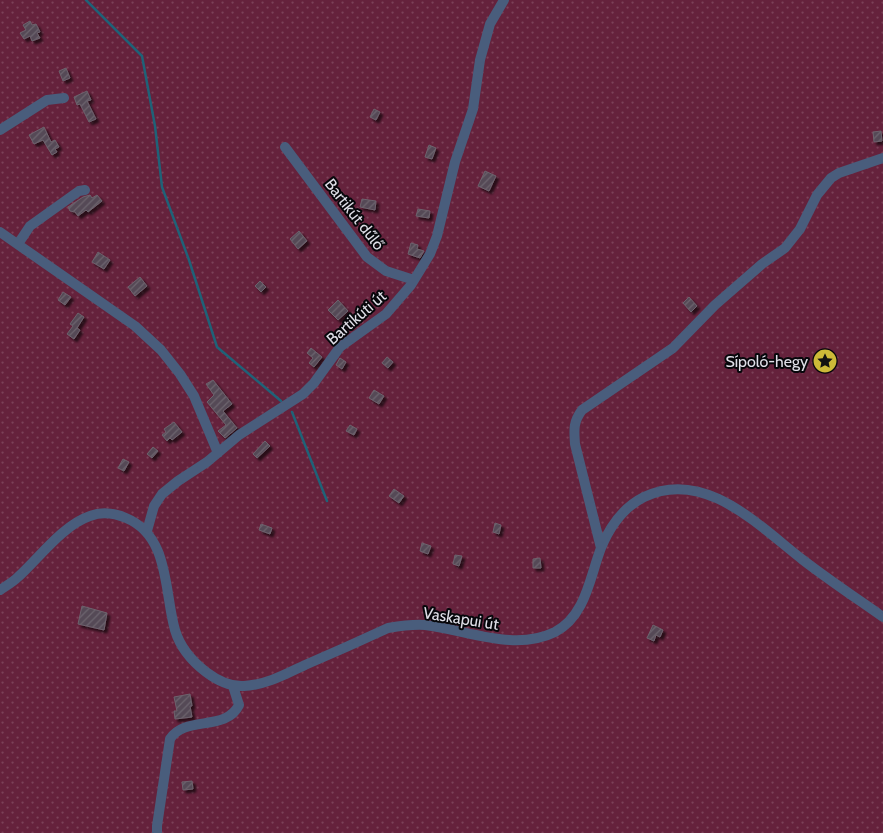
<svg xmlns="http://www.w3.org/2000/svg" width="883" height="833" font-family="Cabin,sans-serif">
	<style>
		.garden { fill: url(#garden-dots) }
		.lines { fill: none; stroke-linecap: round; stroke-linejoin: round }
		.stream { stroke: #1f6278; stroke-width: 2.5 }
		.building { fill: url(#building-hatch); stroke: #6d626d; filter: url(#shadow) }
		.minor { stroke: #495d7c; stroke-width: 10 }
		.labels { text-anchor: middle; stroke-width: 4; stroke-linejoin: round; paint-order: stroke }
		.street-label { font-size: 16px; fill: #e0dfe8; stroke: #07070b }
		.poi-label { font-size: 16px; fill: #e0dfe8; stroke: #07070b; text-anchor: end }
	</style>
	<defs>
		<pattern id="garden-dots" width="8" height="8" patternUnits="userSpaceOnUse" patternTransform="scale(1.25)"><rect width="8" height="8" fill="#65223c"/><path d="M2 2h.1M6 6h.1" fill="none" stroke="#7b4258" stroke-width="1.8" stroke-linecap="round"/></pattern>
		<pattern id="building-hatch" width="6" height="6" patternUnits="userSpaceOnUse" patternTransform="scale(1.25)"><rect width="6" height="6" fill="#554a56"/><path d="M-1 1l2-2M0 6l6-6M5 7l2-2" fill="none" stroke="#6d646e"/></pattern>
		<filter id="shadow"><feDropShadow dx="3" dy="3" stdDeviation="1" flood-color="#0009"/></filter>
	</defs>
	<rect width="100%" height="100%" fill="#1d1b27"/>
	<path class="garden" d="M0 0H883V833H0Z"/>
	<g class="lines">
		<path class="stream" d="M86 0 142 56 155 126 162 187 189 260 217 347 281 401
			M292 412 327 501"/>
	</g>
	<path class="building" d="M30 21 32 25 36 24 40 32 37 33 40 38 32 41 30 36 24 39 20 33 26 30 23 25Z
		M66 68 70 78 63 81 59 71Z
		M87 91 91 100 87 101 96 119 89 122 80 104 77 105 74 97Z
		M374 109 380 112 376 120 370 117Z
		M44 127 51 142 55 140 59 147 55 149 57 152 52 155 43 140 34 144 29 135Z
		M881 131 882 141 874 142 873 132Z
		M429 145 436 148 432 159 425 157Z
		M485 171 496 176 489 191 478 186Z
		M90 195 92 198 97 195 102 201 88 212 86 210 78 216 75 212 70 211 68 207 83 197Z
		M362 199 376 201 375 210 360 207Z
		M418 209 430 211 429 218 416 216Z
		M299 231 307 241 298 249 290 239Z
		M411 243 418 245 417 249 424 251 420 258 408 254Z
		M98 252 110 260 104 269 92 262Z
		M140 277 147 286 135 296 128 287Z
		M260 281 266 287 261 292 255 286Z
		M63 292 71 297 65 305 58 300Z
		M689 297 697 306 691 312 683 303Z
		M338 300 348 311 338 320 328 310Z
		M78 313 84 317 77 328 80 330 74 339 67 334 73 326 70 324Z
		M311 348 322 357 314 367 309 363 313 358 307 353Z
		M387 357 393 362 388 368 382 363Z
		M340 358 346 362 342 369 336 365Z
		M213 380 232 404 223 411 237 428 225 438 218 431 226 425 207 402 214 395 206 384Z
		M374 390 384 396 379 404 369 398Z
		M174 422 182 432 172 440 170 438 167 441 162 435 166 432 164 429Z
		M350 425 357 429 354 435 346 431Z
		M265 441 270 446 257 458 253 454Z
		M153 447 158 451 152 458 147 454Z
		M123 459 129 462 124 471 118 468Z
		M394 489 404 496 399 503 389 496Z
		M495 523 501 525 499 534 493 532Z
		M261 524 272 528 270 534 259 530Z
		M422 543 431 546 428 554 420 551Z
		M455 555 462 556 459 566 453 564Z
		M540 558 541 568H533V559Z
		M82 606 107 613 104 630 78 624Z
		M653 625 663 630 660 637 656 635 654 641 647 638Z
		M190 694 192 706H190L192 717 175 719 174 711H177L174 697Z
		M192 781 193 789 183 790 182 782Z"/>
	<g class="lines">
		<path class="minor" d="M0 130 47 100 64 98
			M285 147 367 257 386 271 414 280
			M0 232 135 326 161 350 180 374 194 396 218 453
			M18 244 30 226 79 191 85 190
			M147 531 154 506 162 494 178 481 207 462 239 435 303 394 314 383 340 347 386 314 411 285 430 254 437 236 455 162 473 109 480 60 490 24 504 0
			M601 548 575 444C574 430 573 422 582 410L673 348 715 305 762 264 785 248 800 229 817 195 831 178 839 173 883 158
			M0 590C6 586 13 582 18 577 39 558 63 525 90 516 103 511 114 513 126 518 170 536 164 592 175 630 180 647 193 662 206 672 218 681 230 687 244 686 266 685 286 674 305 665 333 653 360 641 388 628 400 626 413 624 425 625 468 630 514 652 555 632 586 616 590 576 601 548 610 526 624 507 644 497 705 468 759 526 803 560 829 580 856 598 883 617
			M157 833V826L170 739C185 715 226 732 239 705L233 686"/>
	</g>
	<defs>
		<symbol id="sight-disc" viewBox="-11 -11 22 22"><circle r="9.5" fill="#ccb938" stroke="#07070b"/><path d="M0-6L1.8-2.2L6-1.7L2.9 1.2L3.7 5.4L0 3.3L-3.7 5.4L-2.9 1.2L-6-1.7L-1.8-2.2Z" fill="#111"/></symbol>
	</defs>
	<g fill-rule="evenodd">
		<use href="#sight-disc" x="811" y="347" width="28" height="28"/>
	</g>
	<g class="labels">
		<g class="street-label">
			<text transform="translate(355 214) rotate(52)" y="6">Bartikút dűlő</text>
			<text transform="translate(356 317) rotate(-41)" y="6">Bartikúti út</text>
			<text transform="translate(461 618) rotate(9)" y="6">Vaskapui út</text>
		</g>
		<g class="poi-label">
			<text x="808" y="367">Sípoló-hegy</text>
		</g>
	</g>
</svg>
